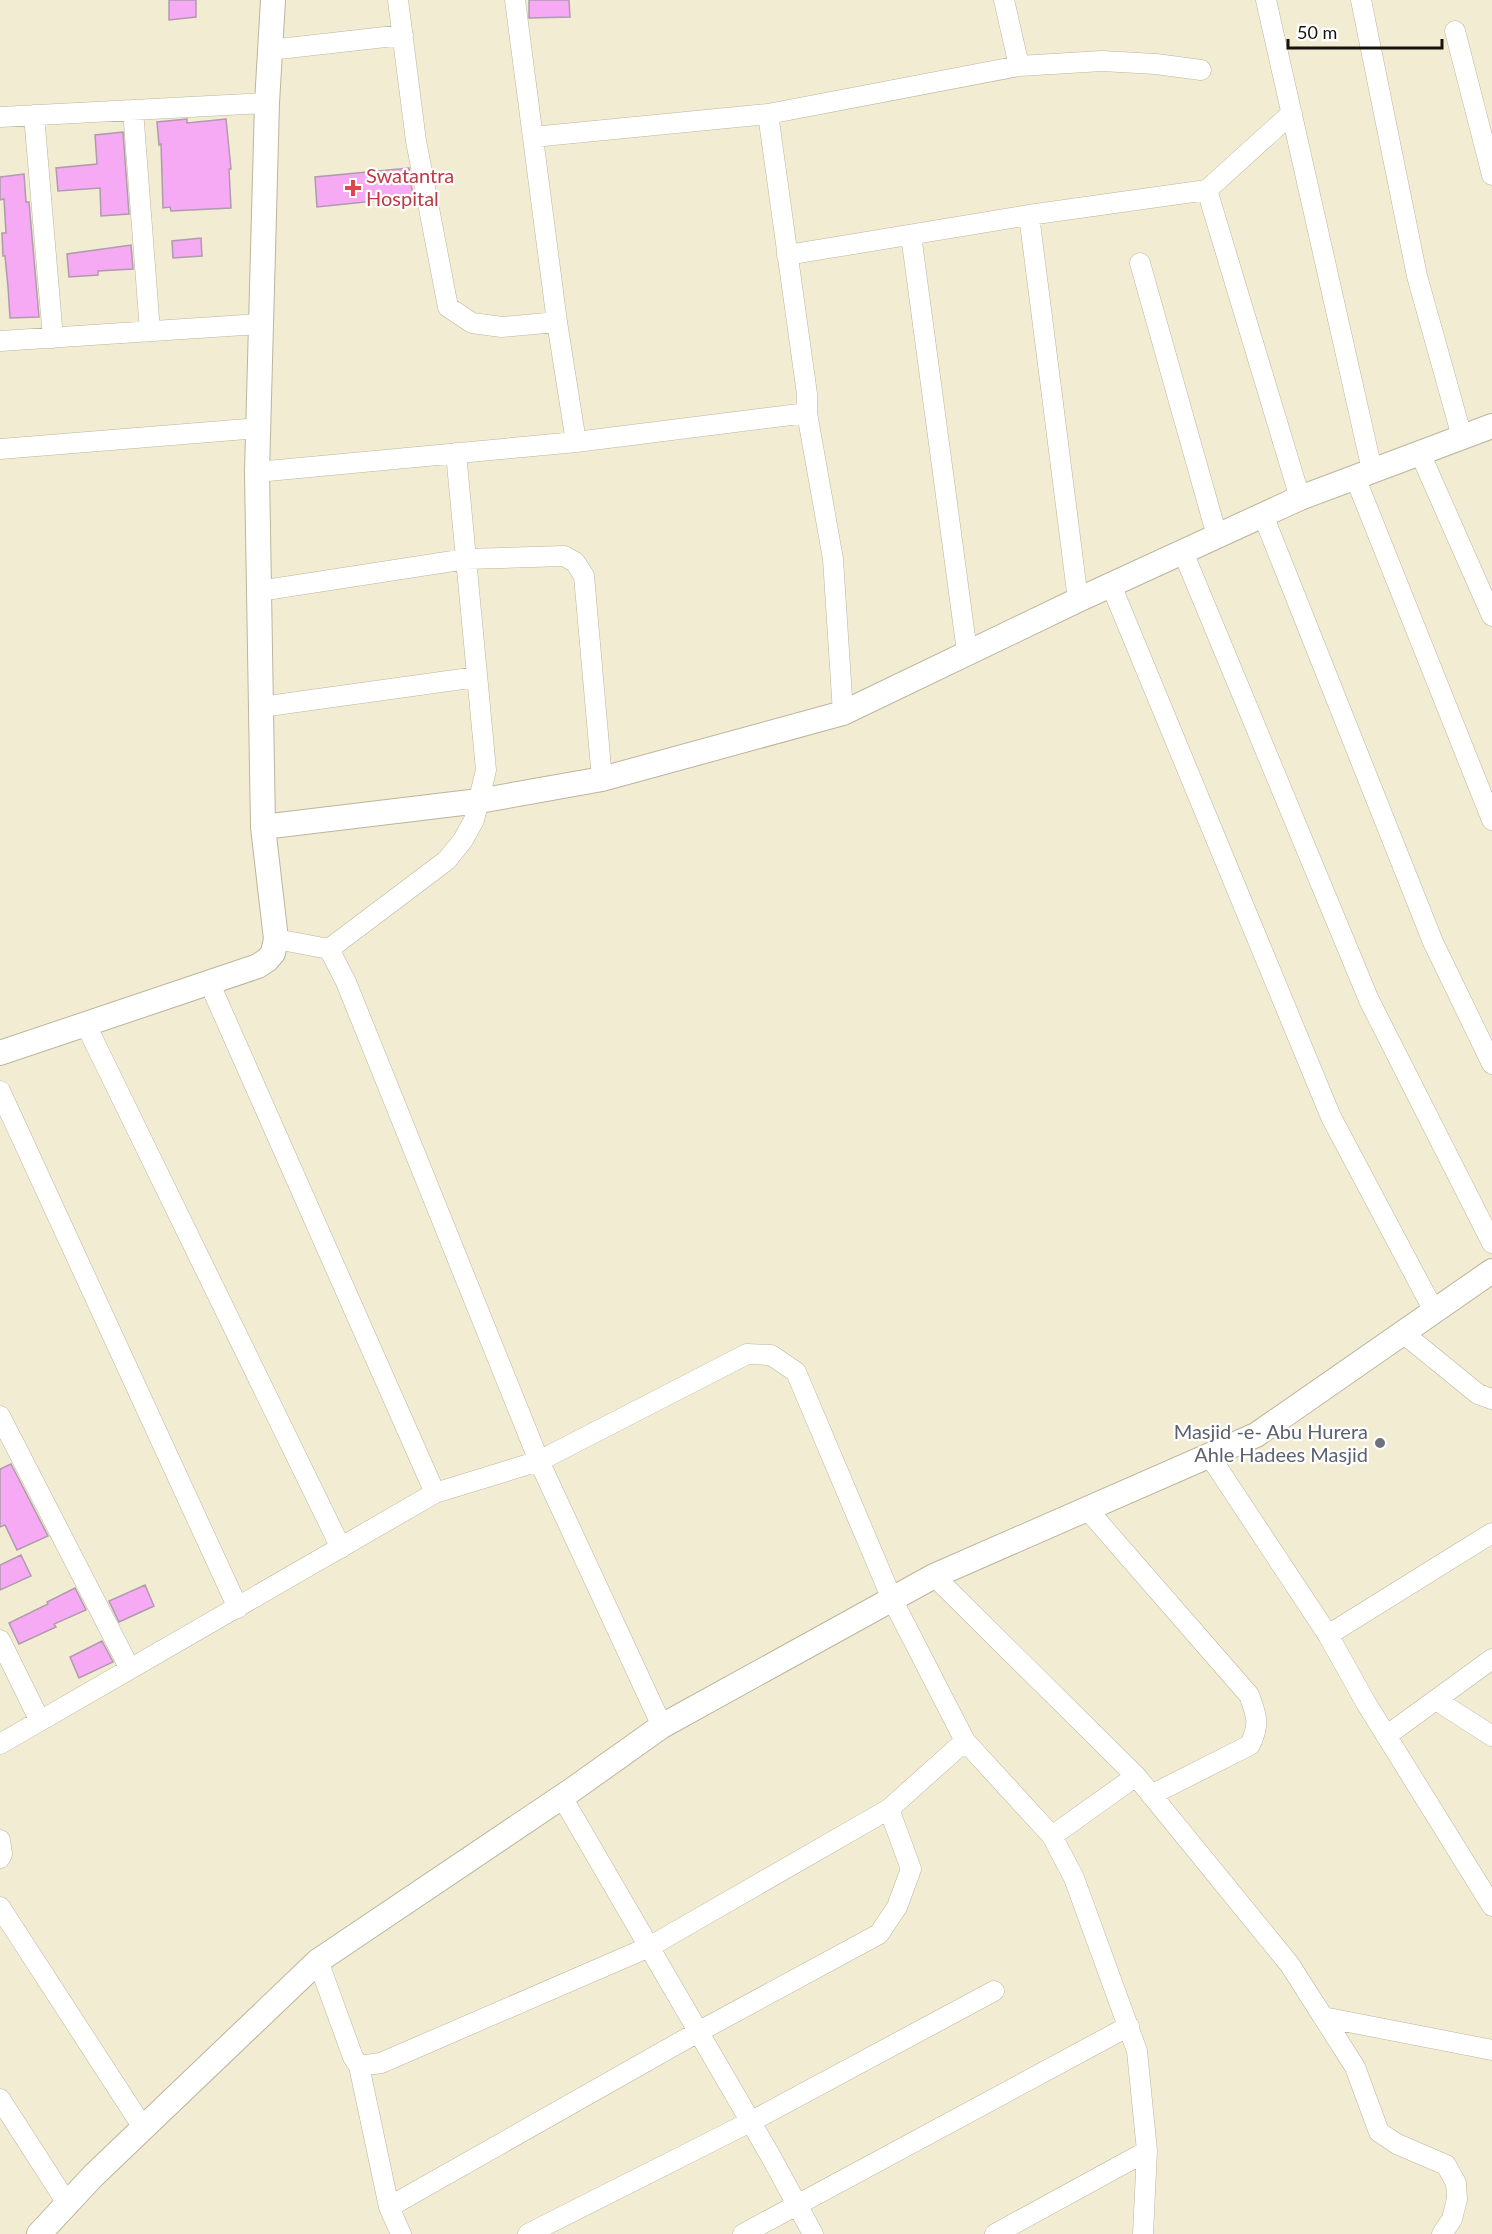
<svg xmlns="http://www.w3.org/2000/svg" width="1492" height="2234" font-family="Lato,sans-serif">
	<style>
		.building { fill: #f5aaf3; stroke: #ae9bad; stroke-width: 1.5 }
		.lines { fill: none; stroke-linecap: round; stroke-linejoin: round }
		.minor-casing { stroke: #bbb59d; stroke-width: 21 }
		.tertiary-casing { stroke: #bbb59d; stroke-width: 26 }
		.minor { stroke: #fff; stroke-width: 20 }
		.tertiary { stroke: #fff; stroke-width: 24 }
		.health-dot { fill: #e0444e; stroke: #fff; stroke-width: 2 }
		.worship-dot { fill: #6b7280; stroke: #fff; stroke-width: 2 }
		.labels { text-anchor: middle; stroke-width: 4.5; stroke-linejoin: round; paint-order: stroke }
		.health-label { font-size: 20px; fill: #be3a42; stroke: #fff; text-anchor: start }
		.worship-label { font-size: 20px; fill: #5b616d; stroke: #fff; text-anchor: end }
	</style>
	<rect width="100%" height="100%" fill="#f2ecd3"/>
	<path class="building" d="M169 0H196V17L169 20Z
		M529 0H569L570 17 529 18Z
		M187 119V123L226 119 231 169H229L231 208 171 211 170 207 163 208 161 144 159 145 157 122Z
		M123 132 129 214 101 216 100 188 58 191 56 168 97 164 95 135Z
		M409 168 413 197 317 207 315 177Z
		M24 174 26 202H29L39 317 10 318 8 287 5 256H3L2 233H6L4 199 0 200V177Z
		M201 238 202 256 173 258 172 241Z
		M131 245 133 269 98 271V275L69 277 67 254Z
		M11 1464 48 1536 17 1550 5 1525 0 1527V1469Z
		M21 1555 31 1576 0 1590V1565Z
		M145 1585 154 1606 119 1622 109 1601Z
		M75 1588 86 1610 54 1624 56 1627 19 1644 9 1623 48 1604 47 1602Z
		M102 1641 113 1662 79 1678 70 1657Z"/>
	<g class="lines">
		<defs>
			<path id="minor" d="M398 0 416 141 448 307 472 323 502 327 557 322
				M515 0 557 322 576 442
				M1004 0 1019 66
				M1266 0 1372 470
				M1361 0 1417 276 1462 437
				M1455 31 1492 175
				M270 50 403 35
				M133 110 150 331
				M34 115 53 338
				M0 117 267 103
				M533 137 768 114 1019 66 1102 61 1156 64 1201 70
				M1207 190 1292 113
				M1029 215 1078 600
				M911 235 967 652
				M787 255 1029 215 1207 190 1300 498
				M1140 263 1217 536
				M0 341 260 324
				M807 413 833 559 843 713
				M0 449 258 428
				M1420 453 1492 616
				M257 472 576 442 807 413V394L768 114
				M1355 477 1492 820
				M1263 515 1433 942 1492 1064
				M1183 552 1369 1000 1492 1243
				M1111 585 1331 1117 1434 1311
				M259 591 466 559 564 556 575 562 584 576 602 779
				M261 707 477 677
				M276 939 329 949 346 982 539 1461 662 1726
				M329 949 447 860 463 840 474 820 486 770 456 453
				M209 982 435 1493 539 1461 747 1354 771 1355 796 1372 892 1599 965 1741 889 1809 649 1947 381 2063 359 2066 353 2057 318 1961
				M85 1023 341 1548
				M0 1091 238 1608
				M1403 1333 1478 1394 1492 1399
				M0 1416 130 1669
				M1209 1455 1328 1635 1366 1703 1492 1906
				M1087 1509 1249 1695C1257 1716 1260 1724 1250 1745L1151 1795
				M934 1576 1136 1776 1290 1965 1355 2067 1379 2132 1397 2144 1446 2165 1456 2183 1457 2199 1452 2219 1442 2234
				M1328 1635 1492 1533
				M0 1640 40 1721
				M1436 1700 1492 1736
				M1386 1736 1492 1659
				M965 1741 1052 1836
				M0 1744 435 1493
				M1136 1776 1052 1836 1074 1878 1137 2051 1147 2151 1143 2234
				M562 1797 770 2155 813 2234
				M0 1840 2 1854 0 1858
				M0 1907 144 2129
				M1323 2017 1492 2050
				M359 2066 389 2207 401 2234
				M0 2099 67 2203
				M389 2207 698 2032 879 1934 897 1907 911 1869 889 1809
				M528 2234 750 2122 994 1991
				M743 2234 1129 2026
				M995 2234 1147 2151"/>
			<path id="tertiary" d="M263 827 479 801 602 779 843 713 1078 600 1300 498 1492 426
				M0 1053 258 966 267 960 273 953 276 939 263 827 257 472 267 103 273 0
				M39 2234 93 2176 318 1961 572 1790 662 1726 934 1576 1256 1435 1492 1271"/>
		</defs>
		<use href="#minor" class="minor-casing"/>
		<use href="#tertiary" class="tertiary-casing"/>
		<use href="#minor" class="minor"/>
		<use href="#tertiary" class="tertiary"/>
	</g>
	<path class="health-dot" d="M350 179h6v6h6v6h-6v6h-6v-6h-6v-6h6z"/>
	<circle class="worship-dot" cx="1380" cy="1443" r="6"/>
	<g class="labels">
		<g class="health-label">
			<text x="366" y="183">Swatantra<tspan x="366" dy="23">Hospital</tspan></text>
		</g>
		<g class="worship-label">
			<text x="1368" y="1439">Masjid -e- Abu Hurera<tspan x="1368" dy="23">Ahle Hadees Masjid</tspan></text>
		</g>
	</g>
	<path d="M1288 39v9h154v-9" fill="none" stroke="#15130a" stroke-width="3"/>
	<text x="1297" y="39" font-size="18" fill="#15130a" stroke="#ffffff" stroke-width="4.5" paint-order="stroke">50 m</text>
</svg>
